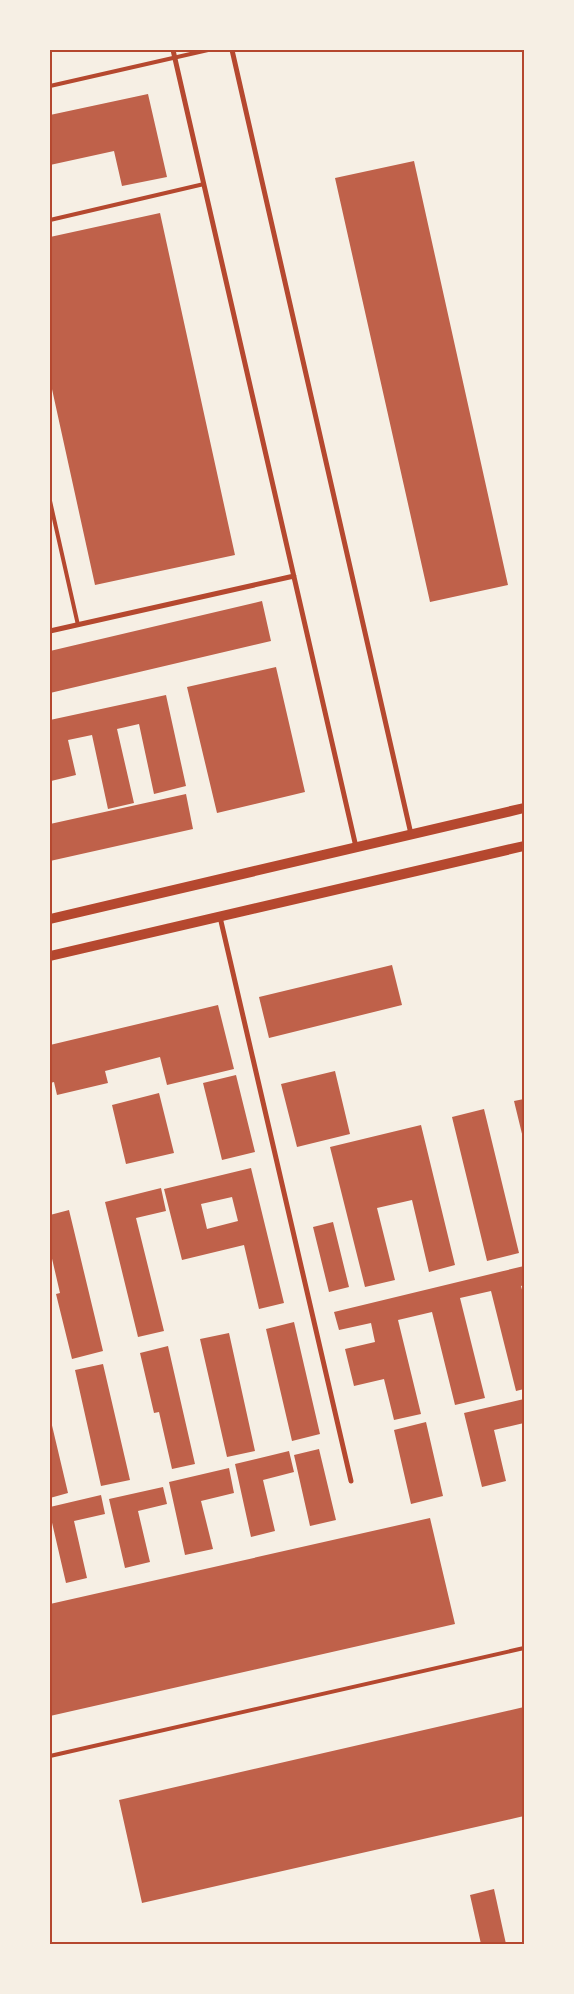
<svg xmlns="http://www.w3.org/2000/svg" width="574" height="1994" font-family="'Work Sans',sans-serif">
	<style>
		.building { fill: #bf614a; fill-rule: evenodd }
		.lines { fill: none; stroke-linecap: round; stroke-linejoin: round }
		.service { stroke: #b5482f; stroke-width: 4 }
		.minor { stroke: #b5482f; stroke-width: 5 }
		.secondary { stroke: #b5482f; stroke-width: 10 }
		.neatline { fill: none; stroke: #b5482f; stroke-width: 2 }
	</style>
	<rect width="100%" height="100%" fill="#f6efe4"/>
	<path class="building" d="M148 94 167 177 122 186 114 151 50 165V115Z
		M414 161 508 585 430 602 335 178Z
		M160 213 235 555 95 585 50 380V237Z
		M262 601 271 641 50 693V651Z
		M276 667 305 792 217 813 187 687Z
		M166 695 186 786 154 794 139 724 117 729 134 803 108 809 92 735 68 740 76 775 51 781 50 720Z
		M186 794 193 829 50 861V824Z
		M392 965 402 1005 269 1038 259 997Z
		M218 1005 234 1069 167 1085 160 1057 105 1071 108 1083 57 1095 54 1082 50 1083V1045Z
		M335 1071 350 1134 297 1147 281 1084Z
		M236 1075 255 1152 222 1160 203 1083Z
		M159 1093 174 1153 126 1164 112 1105Z
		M524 1099V1138H523L514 1101Z
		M484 1109 519 1253 487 1261 452 1117Z
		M421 1125 455 1265 429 1272 412 1200 377 1208 395 1280 365 1287 330 1147Z
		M251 1168 284 1303 259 1309 244 1245 182 1260 164 1189ZM232 1197 238 1221 207 1229 201 1204Z
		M161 1188 166 1211 136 1218 164 1331 138 1337 105 1202Z
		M69 1210 103 1351 72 1359 56 1294 60 1293 50 1250V1215Z
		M333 1222 349 1287 329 1292 313 1227Z
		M524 1266V1285L521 1286 524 1297V1389L516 1391 491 1291 460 1298 485 1398 455 1405 432 1312 398 1320 421 1414 394 1420 384 1379 354 1386 345 1349 375 1342 371 1323 339 1330 334 1312Z
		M294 1322 320 1434 292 1441 266 1329Z
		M229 1333 255 1451 227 1457 200 1339Z
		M168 1346 195 1464 172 1469 159 1412 154 1413 140 1353Z
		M103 1364 130 1480 101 1486 75 1370Z
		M524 1399V1423L494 1430 506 1481 482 1487 464 1413Z
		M50 1417 68 1493 50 1498Z
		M426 1422 443 1496 411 1504 394 1430Z
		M319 1449 336 1520 310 1526 294 1455Z
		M289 1451 294 1472 263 1480 275 1531 251 1537 235 1464Z
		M229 1468 234 1493 201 1501 213 1549 185 1555 169 1482Z
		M163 1487 167 1504 138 1511 150 1562 125 1568 109 1499Z
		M101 1495 105 1514 74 1521 87 1578 66 1583 50 1514V1507Z
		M430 1518 455 1624 50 1716V1604Z
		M524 1707V1816L142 1903 119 1800Z
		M494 1889 506 1944H481L470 1895Z"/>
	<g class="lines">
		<path class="service" d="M50 86 208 50
			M50 220 204 184
			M50 501 78 625
			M50 1756 524 1648"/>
		<path class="minor" d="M173 50 356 847
			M232 50 411 834
			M50 631 294 576
			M220 917 351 1481"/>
		<path class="secondary" d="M50 919 524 808
			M50 956 524 846"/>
	</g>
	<rect width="574" height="1994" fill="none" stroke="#f6efe4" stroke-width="102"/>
	<rect x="51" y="51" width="472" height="1892" class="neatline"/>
</svg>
